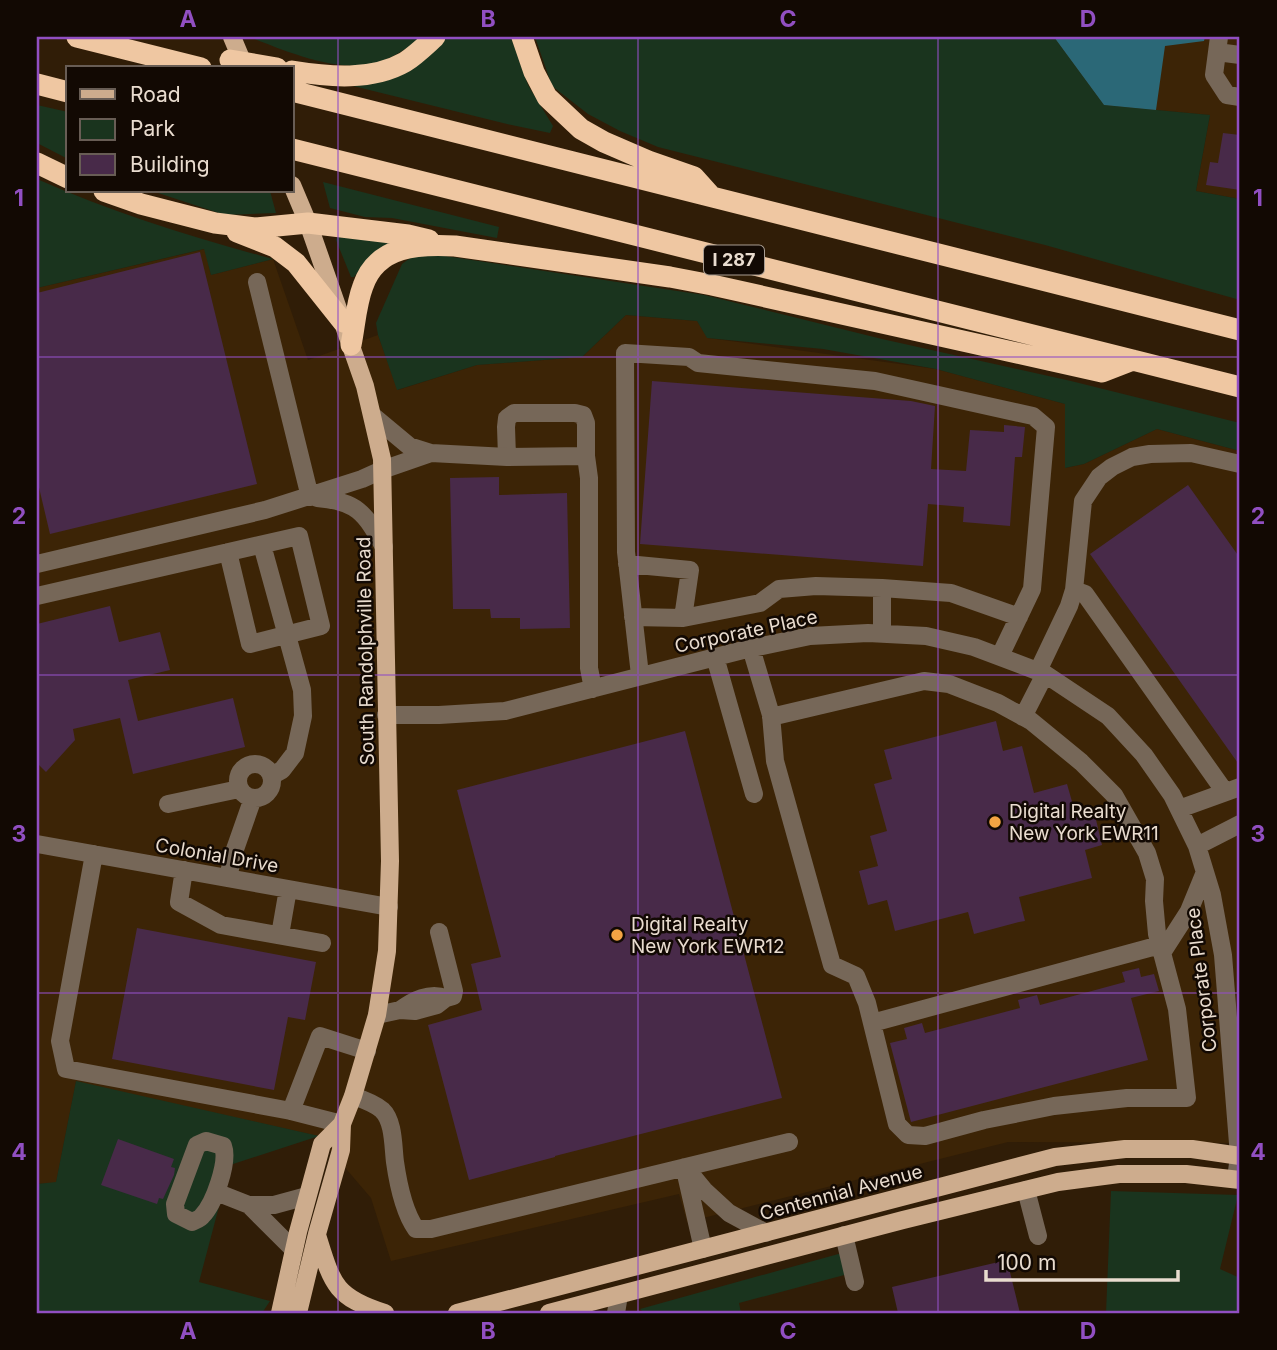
<svg xmlns="http://www.w3.org/2000/svg" width="1277" height="1350" font-family="Inter,sans-serif">
	<style>
		.built { fill: #3c2406 }
		.green { fill: #1a341e }
		.water { fill: #2b6877 }
		.building { fill: #482a49 }
		.lines { fill: none; stroke-linecap: round; stroke-linejoin: round }
		.minor { stroke: #766758; stroke-width: 18 }
		.major { stroke: #cdac8d; stroke-width: 18 }
		.highway { stroke: #efc7a2; stroke-width: 21 }
		.highway-bridge { stroke: #efc7a2; stroke-width: 21 }
		.grid { fill: none; stroke: #914fc2; stroke-width: 2; stroke-opacity: 0.55 }
		.poi-dot { fill: #f4a443; stroke: #120903; stroke-width: 2.5 }
		.labels { text-anchor: middle; stroke-width: 5; stroke-linejoin: round; paint-order: stroke }
		.shield { fill: #120903; stroke: #a89d92; stroke-width: 2 }
		.shield-label { font-size: 18px; font-weight: bold; fill: #e9dccf }
		.street-label { font-size: 19px; fill: #e9dccf; stroke: #120903 }
		.poi-label { font-size: 19px; fill: #e9dccf; stroke: #120903; text-anchor: start }
		.neatline { fill: none; stroke: #914fc2; stroke-width: 2.5 }
		.grid-label { font-size: 23px; text-anchor: middle; font-weight: bold; fill: #914fc2 }
	</style>
	<rect width="100%" height="100%" fill="#301d07"/>
	<path class="built" d="M1054 37H1240V199L1196 191 1210 115 1104 105Z
		M205 249 211 275 273 259 308 360 378 335 398 390 477 365 582 357 626 315 697 321 708 338 936 369 1065 404V468L1084 464 1157 429 1240 451V1143L1008 1142 687 1222 679 1194 391 1261 371 1198 318 1136 76 1082 56 1183 37 1184V288Z"/>
	<path class="green" d="M251 37H422C409 47 396 56 380 62 343 75 287 52 252 38Z
		M444 37H511L528 85 553 126 550 133 507 124 345 84Z
		M535 37H1054L1104 105 1210 115 1196 191 1240 199V300L1045 245 658 147 620 131 588 114 552 86Z
		M37 105 68 112V159L37 143Z
		M37 179C114 213 191 237 273 259L211 275 204 249 37 288Z
		M323 182 499 227 497 238 392 218 365 217 330 208Z
		M152 191H270L276 213 225 215Z
		M337 237 401 241 364 264 354 277H351L336 240Z
		M425 253 704 295 882 339 1071 381 1240 423V451L1157 429 1084 464 1065 468V404L936 369 823 349 707 338 697 321 626 315 582 357 477 365 397 390 378 335 376 323 402 264 413 256Z
		M76 1081 319 1136 230 1165 199 1282 270 1301 262 1313H37V1184L56 1182Z
		M1111 1191 1238 1195 1220 1269 1240 1278V1313H1106Z
		M842 1253 848 1274 739 1303 741 1313H644L640 1309Z"/>
	<path class="water" d="M1054 37H1205L1204 41 1165 46 1156 110 1104 105Z"/>
	<path class="building" d="M1223 133 1240 135V190L1206 185 1210 162 1218 163Z
		M200 252 257 484 50 534 37 479V293Z
		M652 381 911 401 935 406 931 469 966 471 970 430 1004 432V425L1025 427 1022 457H1015L1010 526 963 522 964 507 928 504 923 566 640 544Z
		M499 477V495L567 493 570 628 520 629V618H491L490 609H453L450 478Z
		M1188 485 1240 558V766L1090 554Z
		M110 606 119 642 160 632 170 670 128 680 138 721 233 698 245 747 133 774 120 718 73 729 75 740 46 772 37 763V624Z
		M996 721 1003 751 1022 746 1034 793 1067 784 1075 812 1093 807 1102 845 1085 850 1092 878 1019 897 1025 921 1019 922 974 934 968 912 895 931 887 900 868 905 859 871 878 866 870 836 887 831 874 784 892 779 884 750Z
		M685 731 782 1098 555 1156V1157L469 1180 428 1025 482 1010 471 964 501 957 457 790Z
		M137 928 316 962 305 1020 288 1017 274 1090 112 1059Z
		M1139 968 1141 977 1154 974 1159 991 1131 998 1148 1060 911 1122 890 1043 907 1039 904 1028 922 1023 925 1033 1020 1008 1018 1000 1037 995 1040 1005 1125 982 1122 972Z
		M118 1139 174 1159 171 1167 175 1168 174 1175 163 1199 159 1198 157 1204 101 1185Z
		M1007 1260 1020 1313H898L892 1287Z"/>
	<g class="lines">
		<path class="minor" d="M1219 37 1214 75 1227 95 1240 97
			M1217 52 1240 55
			M257 282 310 497
			M373 416 409 446 431 453 507 457 586 456 589 478V668L593 689
			M507 457 506 427 507 418 514 413H575L583 415 586 423V456
			M317 498C357 501 365 513 384 547
			M262 545 302 690 303 716 295 753 282 770 271 776
			M37 564 265 510 362 479 382 470 431 453
			M627 564 690 570 683 618
			M882 588V633
			M1074 590 1085 594 1225 792
			M37 596 299 536 321 626 250 644 228 552
			M633 617 683 618 760 603 779 589 816 586 882 588 951 593 1019 617
			M751 648 771 715 775 761 832 965 856 976 867 1003 897 1124 908 1135 925 1136 984 1120 1054 1106 1127 1098H1187L1177 1009 1157 934 1154 901 1155 879 1147 853 1114 795 1081 762 1031 721 998 703 949 684 924 681 771 717
			M715 657 754 794
			M1038 671 1069 606 1074 590 1083 501 1099 477 1112 467 1132 457 1150 454 1191 453 1240 464
			M640 675 626 552 625 353 689 357 698 363 875 381 1033 416 1046 427 1032 589 1000 656
			M386 715H439L505 711 743 650 810 636 868 633 926 636 974 647 1045 674 1108 716 1144 755 1172 795 1197 846 1212 895 1223 955 1239 1156 1236 1179
			M1023 717 1045 674
			M238 781a17 17 0 1 1 34 0a17 17 0 1 1-34 0Z
			M168 804 239 789
			M1179 809 1240 787
			M37 844 389 907
			M1197 846 1240 824
			M94 854 60 1041 66 1069 291 1111 342 1124
			M184 870 179 902 221 925 322 943
			M228 878 233 855 253 798
			M439 932 454 991 453 996 446 998
			M280 935 288 889
			M1162 953 1189 911 1205 872
			M377 1015 400 1010 415 1011 437 1005 446 998C429 992 414 1000 400 1010
			M872 1023 1160 945
			M353 1096C362 1099 374 1103 382 1110 394 1121 393 1147 395 1162 398 1183 404 1212 416 1229H431L789 1142
			M291 1111 320 1036 367 1051
			M206 1141 223 1146C229 1162 214 1204 202 1216 200 1219 196 1220 192 1222L176 1214 175 1204 197 1145Z
			M685 1167 704 1190 729 1213 766 1233
			M685 1170 703 1249
			M1026 1190 1038 1236
			M216 1192 249 1205H274L307 1196
			M249 1205 293 1249
			M844 1235 855 1282
			M616 1313 619 1295"/>
		<path class="major" d="M232 37 245 68
			M292 185 308 223 365 386 382 459 390 861 387 951 377 1015 353 1096 342 1124 341 1150 317 1234 298 1313
			M317 1235C332 1283 334 1297 385 1313
			M280 1313 298 1232 322 1144 342 1124
			M457 1313 1055 1157 1125 1149H1192L1240 1156
			M549 1313 903 1220 1058 1182 1119 1174H1186L1240 1180"/>
		<path class="highway" d="M77 37 201 68
			M522 37 534 72 547 97 581 129 604 142 648 161 694 177 712 197
			M292 71C329 77 372 81 405 62 416 55 426 45 435 37
			M37 84 68 92
			M292 91 1240 330
			M292 149 1240 387
			M37 163 68 178
			M104 191 141 204 215 223 256 228 308 223 408 235 429 240
			M237 232 275 247 296 263 343 322
			M351 345C355 325 356 304 363 286 377 245 419 244 455 246L670 277 712 285 1102 372 1133 360"/>
		<path class="highway-bridge" d="M230 60 277 68"/>
	</g>
	<path class="grid" d="M338 37V1313M638 37V1313M938 37V1313M37 357H1240M37 675H1240M37 993H1240"/>
	<g class="poi-dot">
		<circle cx="995" cy="822" r="7"/>
		<circle cx="617" cy="935" r="7"/>
	</g>
	<g class="labels">
		<rect class="shield" x="704" y="245.5" width="60" height="29" rx="5"/>
		<g class="shield-label">
			<text x="734" y="266">I 287</text>
		</g>
		<g class="street-label">
			<text transform="translate(746 631) rotate(-12)" y="7">Corporate Place</text>
			<text transform="translate(365 651) rotate(-91)" y="7">South Randolphville Road</text>
			<text transform="translate(217 855) rotate(10)" y="7">Colonial Drive</text>
			<text transform="translate(1201 980) rotate(-97)" y="7">Corporate Place</text>
			<text transform="translate(841 1192) rotate(-15)" y="7">Centennial Avenue</text>
		</g>
		<g class="poi-label">
			<text x="1009" y="818">Digital Realty<tspan x="1009" dy="22">New York EWR11</tspan></text>
			<text x="631" y="931">Digital Realty<tspan x="631" dy="22">New York EWR12</tspan></text>
		</g>
	</g>
	<rect width="1277" height="1350" fill="none" stroke="#120903" stroke-width="77"/>
	<rect x="66" y="66" width="228" height="126" fill="#120903" stroke="#685d55" stroke-width="2"/>
	<rect x="80" y="89" width="35" height="10" fill="#cdac8d" stroke="#685d55" stroke-width="2"/>
	<text x="130" y="102" font-size="21" fill="#e9dccf">Road</text>
	<rect x="80" y="119" width="35" height="21" fill="#1a341e" stroke="#685d55" stroke-width="2"/>
	<text x="130" y="136" font-size="21" fill="#e9dccf">Park</text>
	<rect x="80" y="154" width="35" height="21" fill="#482a49" stroke="#685d55" stroke-width="2"/>
	<text x="130" y="172" font-size="21" fill="#e9dccf">Building</text>
	<path d="M986 1270v10h192v-10" fill="none" stroke="#e9dccf" stroke-width="3.5"/>
	<text x="997" y="1270" font-size="21" fill="#e9dccf" stroke="#120903" stroke-width="5" paint-order="stroke">100 m</text>
	<rect x="38" y="38" width="1200" height="1274" class="neatline"/>
	<g class="grid-label">
		<text x="188" y="27">A</text>
		<text x="488" y="27">B</text>
		<text x="788" y="27">C</text>
		<text x="1088" y="27">D</text>
		<text x="19" y="206">1</text>
		<text x="1258" y="206">1</text>
		<text x="19" y="524">2</text>
		<text x="1258" y="524">2</text>
		<text x="19" y="842">3</text>
		<text x="1258" y="842">3</text>
		<text x="19" y="1160">4</text>
		<text x="1258" y="1160">4</text>
		<text x="188" y="1339">A</text>
		<text x="488" y="1339">B</text>
		<text x="788" y="1339">C</text>
		<text x="1088" y="1339">D</text>
	</g>
</svg>
